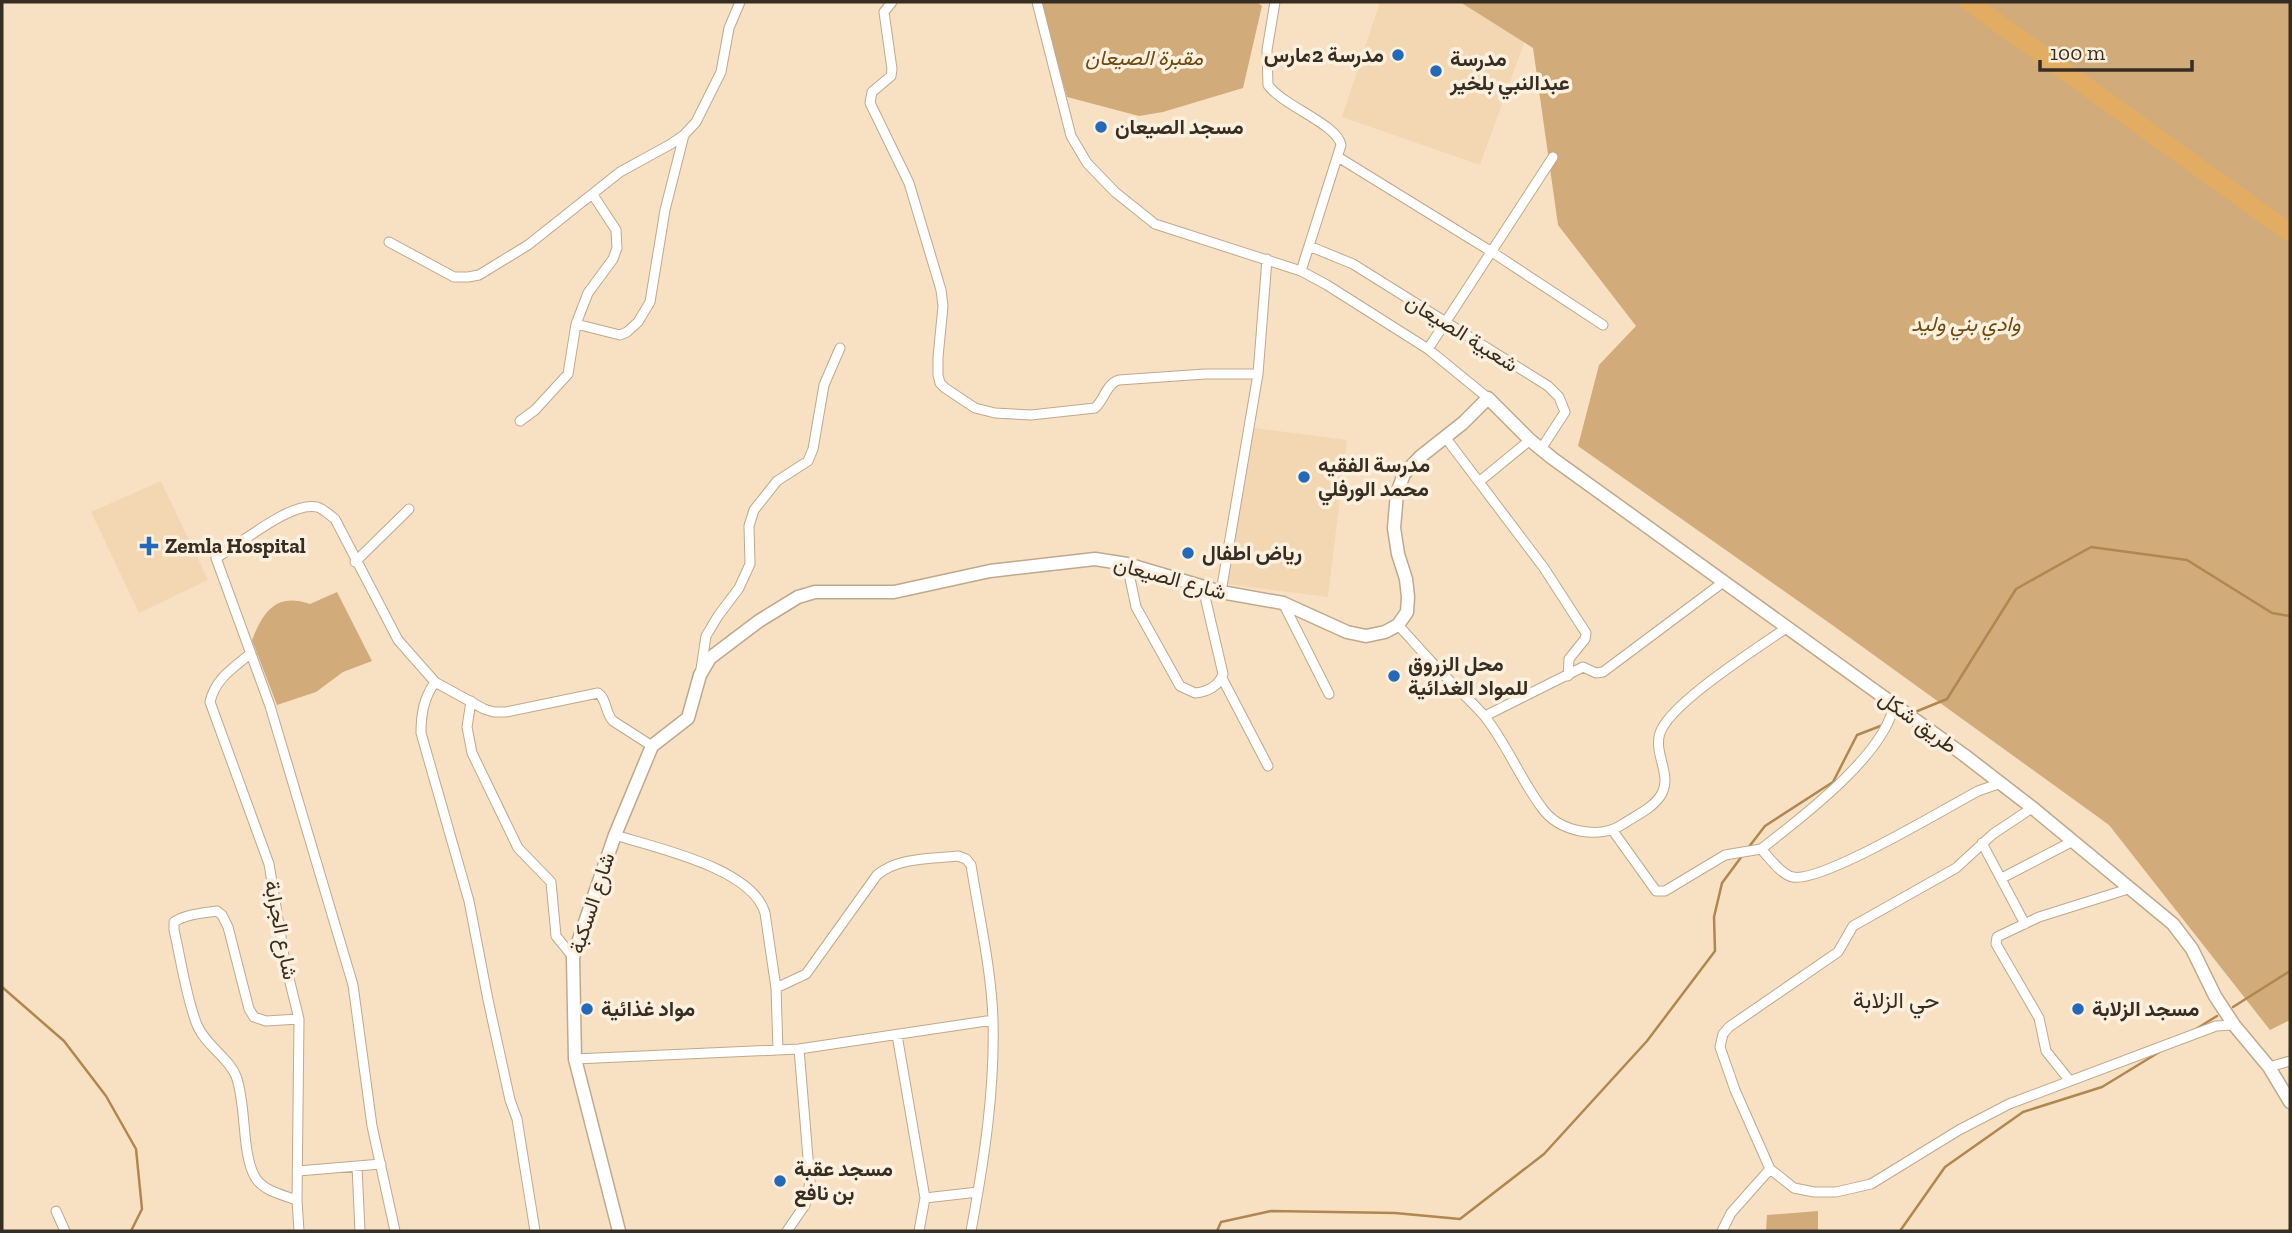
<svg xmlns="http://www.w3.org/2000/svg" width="2292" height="1233" font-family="'Zilla Slab',Vazirmatn,serif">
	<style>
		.built { fill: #f2d7b2 }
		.green { fill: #d1ac7a }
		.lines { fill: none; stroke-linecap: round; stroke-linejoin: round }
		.stream { stroke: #af874f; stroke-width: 2.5 }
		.river { stroke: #e2ad62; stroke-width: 18 }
		.street-casing { stroke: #bfa98d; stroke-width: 11 }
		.secondary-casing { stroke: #bfa98d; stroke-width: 15 }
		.street { stroke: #fff; stroke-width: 9 }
		.secondary { stroke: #fff; stroke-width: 12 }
		.poi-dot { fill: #2269b9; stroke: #fef0de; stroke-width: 2.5 }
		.labels { text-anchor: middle; stroke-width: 7; stroke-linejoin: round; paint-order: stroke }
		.poi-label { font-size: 21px; font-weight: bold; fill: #372e23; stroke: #fef0de; text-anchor: start }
		.park-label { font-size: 21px; font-style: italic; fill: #6d4a10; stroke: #fef0de }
		.street-label { font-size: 21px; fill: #372e23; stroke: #fef0de }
		.neighbourhood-label { font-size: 23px; fill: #372e23; stroke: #fef0de }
	</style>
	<rect width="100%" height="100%" fill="#f8e1c3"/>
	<path class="built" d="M1380 2H1465L1531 24 1480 165 1342 117Z
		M1254 428 1347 440 1328 597 1225 584Z
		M161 481 208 580 139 613 91 512Z"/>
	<path class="green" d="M1040 2H1257L1262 6 1243 88 1163 112 1139 116 1067 97Z
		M1460 2H2290V1020L2270 1030 2109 825 1835 627 1578 446 1599 365 1636 326 1558 225 1533 48Z
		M337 592 372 661 343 672 316 692 277 705 252 640C263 612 276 592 310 604Z
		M1818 1211V1231H1766L1767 1215Z"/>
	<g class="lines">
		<path class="stream" d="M1915 712 1947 699 2016 589 2091 547 2187 560 2272 613 2290 616
			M1748 848 1765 826 1833 782 1857 735 1883 725
			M2 987 64 1041 106 1096 136 1149 142 1209 131 1231
			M2233 1007 2290 971
			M2196 1029 2217 1016
			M1217 1231 1221 1222 1271 1211 1395 1213 1460 1219 1544 1154 1647 1041 1715 951 1714 917 1722 883 1742 856
			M1900 1231 1945 1167 2023 1112 2102 1087 2161 1051"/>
		<path class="river" d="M1969 2 2290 233"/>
		<defs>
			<path id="street" d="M892 2 884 12 892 69 891 76 872 92 870 103 909 183 941 290 943 306 938 357V375L940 383 945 388 975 408 995 413 1031 415 1095 408C1104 400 1107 383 1119 380L1205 374H1258L1267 259
				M1037 2 1071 136 1087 163 1115 192 1155 224 1301 271 1327 285 1428 349 1488 398
				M1275 2 1267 50 1268 85C1283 106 1337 124 1341 145L1301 271
				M1338 157 1492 252 1603 325
				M389 242 454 277H468L479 275 528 245 620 172 671 144 684 135 696 122 721 72 729 28 740 2
				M1309 246 1353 264 1548 386 1559 397 1565 412 1541 449
				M576 324 620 335 627 332 638 322 650 302 665 210 684 135
				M1428 349 1553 157
				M520 421 535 410 568 374 576 324 581 311 588 293 613 259 617 248 616 230 593 195
				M1445 437 1544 568 1586 633 1585 639 1569 659 1568 676
				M1480 481 1530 440
				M355 562 409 509
				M1127 564 1136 607 1180 686 1195 693C1207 692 1219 686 1223 674L1203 588
				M1221 592 1258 374
				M1283 603 1329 694
				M1398 625C1414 642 1429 660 1445 676 1458 690 1474 703 1486 718 1508 747 1521 780 1542 808 1559 832 1600 840 1623 824 1635 816 1653 808 1661 795 1673 775 1653 754 1660 733 1670 703 1758 648 1786 628
				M250 654C233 668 215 679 210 702L269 864 285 962 299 1019 297 1200 299 1231
				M701 669 706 636 718 616 739 588 750 564 749 526 754 510 777 481 808 461 813 449 824 385 840 348
				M1222 678 1268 766
				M435 682C424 698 421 713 421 733L469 901 488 1000 510 1100 517 1119 535 1231
				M471 701 467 727 472 753 518 848 551 882 556 936 573 957
				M1485 716 1583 667 1596 673 1603 672 1722 583
				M2034 809 2029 810 1993 834 1956 868 1853 926 1838 952 1729 1027 1723 1034 1720 1047 1735 1090 1770 1169 1794 1188 1814 1192H1836L1871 1184 1959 1130 2009 1104 2216 1026 2234 1025
				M1613 831 1656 891H1665L1725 855 1761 849C1769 857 1781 875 1793 877 1822 883 1946 808 1978 791L2001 783
				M615 835C656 848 752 868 765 913L776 988 778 1050
				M1982 843 2025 924
				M1761 849C1801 818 1886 754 1894 704
				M2002 878 2073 841
				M776 988 806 974 877 875C899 857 931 859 958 856L966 859 971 865C979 916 991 967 993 1019 995 1090 984 1161 971 1231
				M897 1035 925 1198 919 1231
				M575 1059 799 1049 993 1020
				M2269 1067 2290 1061
				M2070 1081 2046 1051 2039 1018 1996 944 1997 937 2039 917 2128 889
				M357 1167 360 1231
				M298 1171 381 1164
				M925 1198 978 1192
				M297 1200C283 1195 263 1191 255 1177 241 1152 247 1106 236 1076 229 1058 206 1046 197 1025 186 997 181 960 174 930V922C186 914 204 913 217 911L222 915 228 927 249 1009 254 1017 266 1021 299 1019
				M56 1211 65 1231
				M395 1231 372 1126 353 985 270 706 216 558C240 545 290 501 317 507 324 509 329 515 335 519L398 640 435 682 484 709 494 712H506L598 693C607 699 605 713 613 721L652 746
				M787 1231 805 1205 810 1182 799 1049
				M1722 1231 1731 1213 1770 1169"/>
			<path id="secondary" d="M619 1231 575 1059 573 957 615 835 652 746 688 718 700 675 710 658 759 621 798 597 815 592H894L990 571 1095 559 1127 564 1221 592 1283 603 1347 632 1366 636 1385 632 1398 625 1407 612 1408 597 1406 579 1398 554 1394 528 1397 493 1404 474 1420 457 1463 423 1488 398 1530 440 1552 458 1964 755 2034 809 2173 924 2192 949 2215 996 2234 1025 2269 1067 2290 1102"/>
		</defs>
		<use href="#street" class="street-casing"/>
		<use href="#secondary" class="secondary-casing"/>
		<use href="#street" class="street"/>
		<use href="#secondary" class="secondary"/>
	</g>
	<g class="poi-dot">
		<circle cx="1398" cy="55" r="7"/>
		<circle cx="1436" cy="71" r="7"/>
		<circle cx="1101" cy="127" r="7"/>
		<circle cx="1304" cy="477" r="7"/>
		<path d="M145.5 535.5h7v7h7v7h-7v7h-7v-7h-7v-7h7z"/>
		<circle cx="1188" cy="553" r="7"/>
		<circle cx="1394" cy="676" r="7"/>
		<circle cx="587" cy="1009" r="7"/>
		<circle cx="2078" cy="1009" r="7"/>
		<circle cx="780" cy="1181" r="7"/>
	</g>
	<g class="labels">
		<g class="poi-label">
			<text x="1384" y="62" text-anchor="end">مدرسة 2مارس</text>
			<text x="1450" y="66">مدرسة<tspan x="1450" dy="24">عبدالنبي بلخير</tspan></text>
			<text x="1115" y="134">مسجد الصيعان</text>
			<text x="1318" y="472">مدرسة الفقيه<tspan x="1318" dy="24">محمد الورفلي</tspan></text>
			<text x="165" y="553">Zemla Hospital</text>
			<text x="1202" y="560">رياض اطفال</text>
			<text x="1408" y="671">محل الزروق<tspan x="1408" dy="24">للمواد الغدائية</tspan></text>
			<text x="601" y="1016">مواد غذائية</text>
			<text x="2092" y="1016">مسجد الزلابة</text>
			<text x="794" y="1176">مسجد عقبة<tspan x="794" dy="24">بن نافع</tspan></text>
		</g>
		<g class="park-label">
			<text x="1144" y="65">مقبرة الصيعان</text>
			<text x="1966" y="331">وادي بني وليد</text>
		</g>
		<g class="street-label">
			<text transform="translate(1462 333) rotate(32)" y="7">شعبية الصيعان</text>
			<text transform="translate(1170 578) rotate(15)" y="7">شارع الصيعان</text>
			<text transform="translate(1918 722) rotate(36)" y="7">طريق شكل</text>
			<text transform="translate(592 903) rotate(-72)" y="7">شارع السكبة</text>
			<text transform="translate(281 930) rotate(79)" y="7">شارع الجرابة</text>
		</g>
		<g class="neighbourhood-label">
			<text x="1896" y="1008">حي الزلابة</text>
		</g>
	</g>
	<rect width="2292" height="1233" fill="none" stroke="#372e23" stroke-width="7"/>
	<path d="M2040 60v10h152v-10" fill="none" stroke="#372e23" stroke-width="3.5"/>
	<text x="2050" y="60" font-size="21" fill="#372e23" stroke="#fef0de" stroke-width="5" paint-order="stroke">100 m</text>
</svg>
